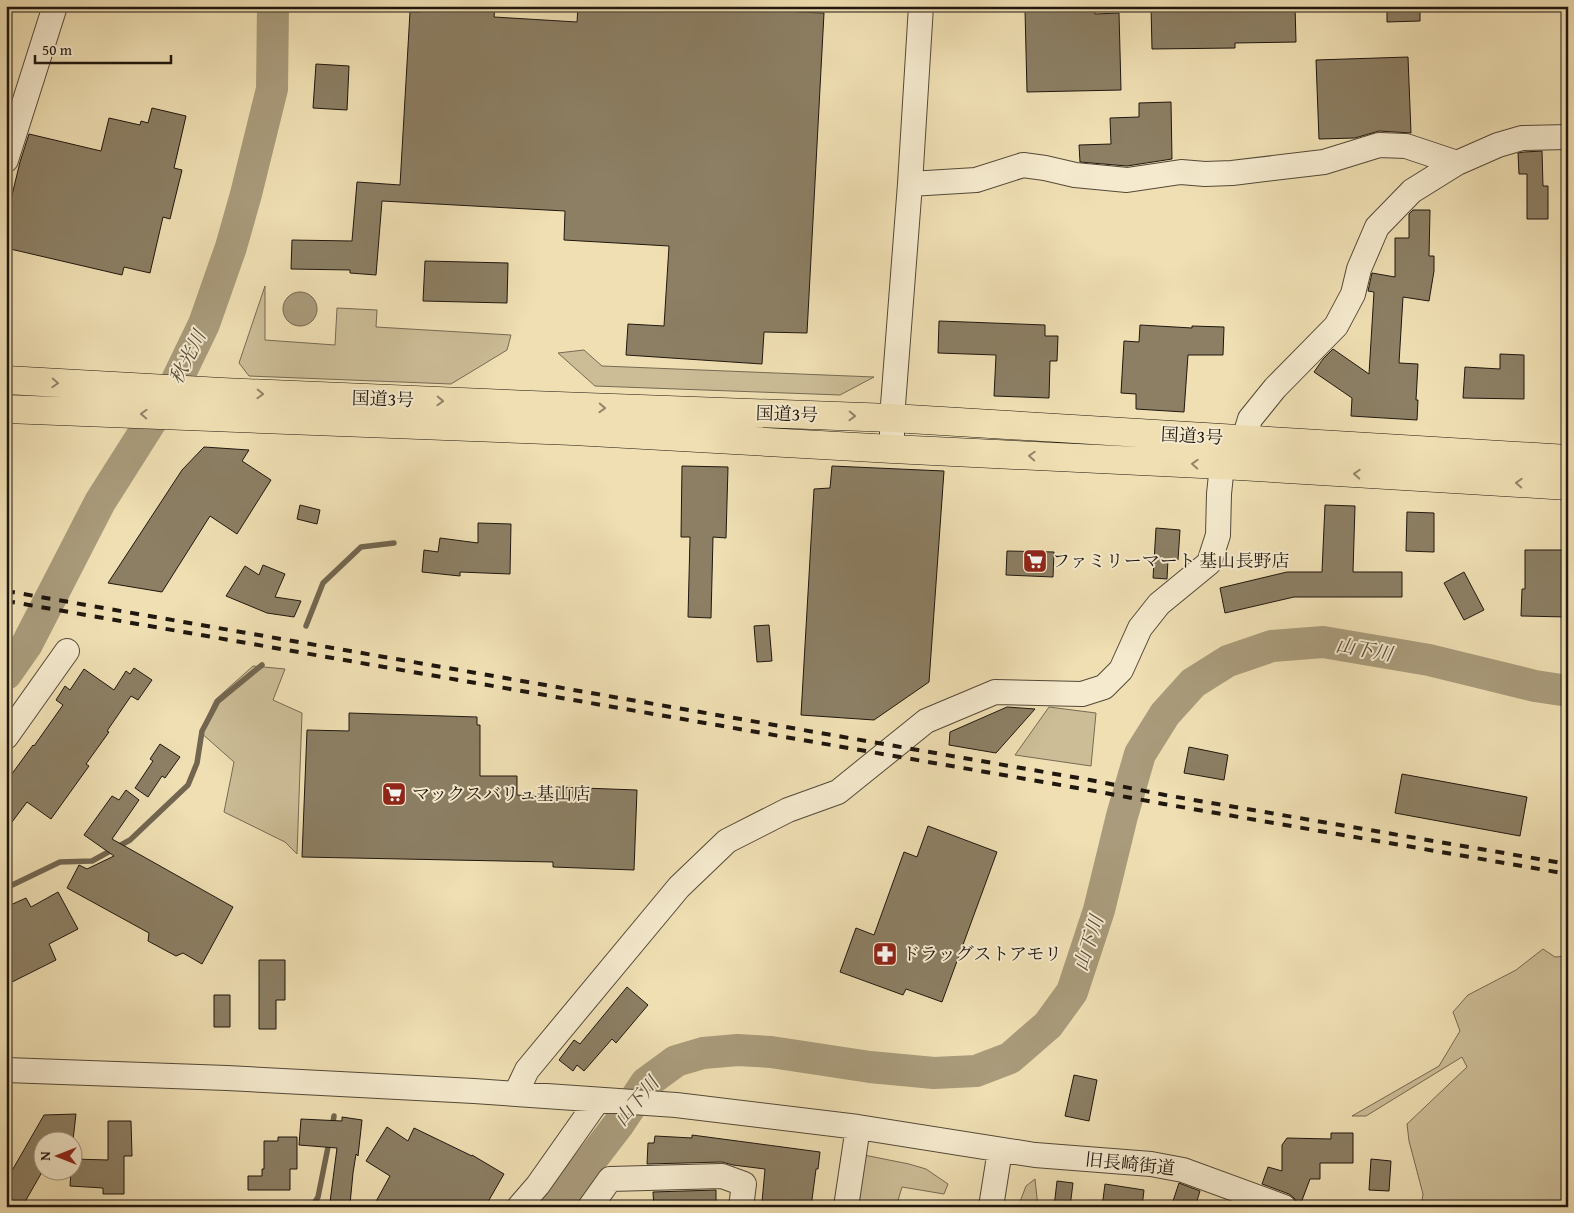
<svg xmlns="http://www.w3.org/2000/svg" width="1574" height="1213" font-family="'Gentium Book Plus','Noto Serif JP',serif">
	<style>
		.green { fill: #ccbd97; stroke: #766a53 }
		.water { fill: #a99b7b; stroke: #726650 }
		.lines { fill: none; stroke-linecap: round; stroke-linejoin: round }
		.stream { stroke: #726650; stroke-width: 5.5 }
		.river { stroke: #a99b7b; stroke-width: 32 }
		.building { fill: #8c7f64; stroke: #20170f }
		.minor-casing { stroke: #544938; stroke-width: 26 }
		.highway-casing { stroke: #20170f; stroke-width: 29 }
		.minor { stroke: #f5eace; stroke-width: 24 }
		.highway { stroke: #efdfb3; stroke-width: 28 }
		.rail { stroke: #20170f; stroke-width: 4; stroke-dasharray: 9 9; stroke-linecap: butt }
		.oneway { stroke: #928569 }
		.labels { text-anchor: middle; stroke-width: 4; stroke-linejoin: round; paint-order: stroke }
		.street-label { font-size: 18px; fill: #20170f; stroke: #f5eace }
		.poi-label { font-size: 18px; fill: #20170f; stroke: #f5eace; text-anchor: start }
		.water-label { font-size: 19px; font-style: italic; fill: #574c3a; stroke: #f5eace }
	</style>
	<rect width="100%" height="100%" fill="#efdfb3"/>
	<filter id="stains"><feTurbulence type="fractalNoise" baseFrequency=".004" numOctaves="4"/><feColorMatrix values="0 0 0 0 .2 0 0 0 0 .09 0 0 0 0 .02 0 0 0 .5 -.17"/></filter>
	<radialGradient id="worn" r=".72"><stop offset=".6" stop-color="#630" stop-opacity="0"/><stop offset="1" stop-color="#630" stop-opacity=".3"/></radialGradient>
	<path class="green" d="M265 286V340L335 345 337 308 377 310 376 327 511 335 507 350 451 384 249 376 239 363Z
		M584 350 602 366 874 377 840 395 595 386 558 353Z
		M253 666 285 669 273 700 302 713 297 854 285 842 224 812 234 762 200 732 215 700Z
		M1049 707 1096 713 1091 766 1015 755Z
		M1543 949 1555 957 1568 956V1207H1421L1423 1194 1409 1141 1407 1124 1467 1067 1462 1057 1366 1116H1352L1439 1066 1460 1031 1453 1012 1468 995 1516 970Z
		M864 1155 909 1164 926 1169 948 1184 944 1194 902 1187 896 1207H857Z
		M1035 1179 1038 1207H1018L1026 1186Z"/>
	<path class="water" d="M283 309a17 17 0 1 1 34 0a17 17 0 1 1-34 0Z"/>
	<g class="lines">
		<path class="stream" d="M306 626 323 583 361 547 394 543
			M6 888 60 862 92 861 130 840 188 785 197 763 202 731 218 701 262 665
			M332 1128 334 1116
			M312 1207 318 1197 329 1142"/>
		<path class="river" d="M6 674 27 644 100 502 176 382 204 324 231 247 246 194 272 89 273 6
			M555 1207 618 1125 646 1083 676 1061 703 1053 738 1050 771 1052 870 1067 934 1073 976 1071 1010 1058 1048 1025 1072 992 1099 910 1122 816 1140 754 1165 714 1193 683 1228 661 1272 646 1323 642 1429 660 1535 686 1568 691"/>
	</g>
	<path class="building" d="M422 6H495L494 17 577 22 578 6H797V12L824 13 807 333 764 332 762 364 626 355 628 324 664 326 669 246 564 240 565 211 382 201 376 275 350 273V270L291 269 292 240 352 241 357 182 400 185 410 12H421Z
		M1034 6H1094L1095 14 1119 13 1121 90 1027 92 1025 10H1034Z
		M1151 6H1295L1296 42 1235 43V48L1152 49Z
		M1387 6H1420V21L1387 22Z
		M1408 57 1411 133 1379 131 1355 138 1319 139 1316 60Z
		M316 64 349 66 347 110 313 108Z
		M1171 102 1172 159 1127 166 1080 162 1079 145 1111 144 1110 118 1139 117V103Z
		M152 108 186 116 174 168 182 170 170 219 163 217 150 273 124 267 122 275 6 248V220L20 162 29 134 101 151 109 118 140 125 141 121 148 123Z
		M1542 151 1543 186H1548V219H1527V174H1519L1518 153 1524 152Z
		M1413 210H1430L1429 256H1434V271L1429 301 1403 297 1399 363 1418 364 1416 400H1418L1417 420 1351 416 1352 398 1314 372 1323 359 1333 349 1369 374 1374 292 1368 291 1372 273 1395 277V238H1409V214Z
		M425 261 508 263 507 303 423 301Z
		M939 321 1045 325V336H1058L1057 361H1050L1049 398 994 396 996 355 938 353Z
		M1140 325 1192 328V326L1224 327 1223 355H1188L1184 412 1136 409V394L1121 393 1124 341 1139 342Z
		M1500 354 1524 355V399L1463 398 1465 367 1500 369Z
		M204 447 249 450 242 461 271 480 237 534 210 516 162 592 108 583 182 470Z
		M682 466 728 467 726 538 713 537 711 618 688 617 690 537H681Z
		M832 466 944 471 929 682 874 720 801 715 814 489 830 488Z
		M300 505 320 510 317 524 297 519Z
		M1325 505 1355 506 1353 572H1402V597H1294L1225 613 1220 588 1287 572H1322Z
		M1407 512 1434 513V552L1406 551Z
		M478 523 511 524 510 574 460 572V576L422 572 424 550 438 552 440 538 478 543Z
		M1156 528 1180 530 1178 560H1168L1167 579 1153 578Z
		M1525 550H1568V617L1521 616 1522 589H1525Z
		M1007 551 1054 552 1053 577 1006 575Z
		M263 565 285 574 275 597 301 601 294 617 267 613 226 596 245 566 259 575Z
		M1464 572 1484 610 1464 620 1444 583Z
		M769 625 772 661 757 662 754 626Z
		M134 668 152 680 138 700 131 696 107 731 109 732 86 764 89 766 51 819 27 802 6 830V782L33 745 34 746 63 705 56 700 65 686 70 690 84 669 114 690 126 671 130 674Z
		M1007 707 1035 709 996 753 949 745 950 732Z
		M349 713 477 717V725H480V776H517V795L556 798V787L637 790 634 870 553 867V862L302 857 307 730 349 731Z
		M160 744 180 757 165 778 162 776 148 797 135 788 153 761 150 759Z
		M1189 747 1228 755 1224 780 1184 773Z
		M1402 774 1527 797 1520 836 1395 813Z
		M126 790 139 800 112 839 233 907 202 964 183 953 176 956 148 941 149 933 67 888 79 865 87 869 114 856 84 835 112 796 119 800Z
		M928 826 997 852 942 1002 906 989 903 995 840 972 856 928 874 935 904 852 917 857Z
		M58 892 78 929 49 944 56 960 6 985V907L26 898 31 907Z
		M259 960H285V1000H276V1029H259Z
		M627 987 648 1005 616 1043 612 1039 584 1071 577 1065 573 1071 559 1060 574 1040 580 1044Z
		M214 995H230V1027H214Z
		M1074 1075 1097 1080 1089 1121 1065 1116Z
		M76 1114 73 1140H42V1172L22 1207H6V1181L44 1115Z
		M342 1117 362 1120 358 1156 356 1154 353 1173 350 1204 330 1202 337 1148 299 1145 301 1119 342 1121Z
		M108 1121H131L132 1156H124V1194H103V1188L70 1186 71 1170H73L74 1159 108 1160Z
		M387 1127 408 1141 414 1128 472 1156V1155L504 1174 485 1207H373L390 1176 366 1161Z
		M1331 1133H1353V1163H1320V1179H1310L1301 1203 1296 1201 1294 1198 1289 1194 1262 1184 1268 1167 1282 1171V1145L1287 1138 1331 1139Z
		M692 1135 820 1152 818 1169H816L811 1207H794V1205L762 1202 765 1169 733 1165 722 1162 647 1164 648 1143H654L655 1136 692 1138Z
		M278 1137H297V1169H290V1190H248V1176H262V1169H264V1141H278Z
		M1371 1159 1391 1161 1389 1191 1369 1190Z
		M1057 1181 1073 1183 1070 1207H1054Z
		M1179 1183 1200 1191 1195 1207H1171Z
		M1105 1184 1144 1190 1142 1207H1102Z
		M716 1190V1207H654L653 1192Z"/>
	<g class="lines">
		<defs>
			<path id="minor" d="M6 160 55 6
				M910 184 976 180 1023 165 1045 168 1075 175 1127 180 1181 172 1205 174 1232 173 1324 162 1379 145 1406 146 1457 163
				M892 449V418L910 184 921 6
				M6 737 67 651
				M6 1070 227 1078 474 1091 676 1105 858 1127 1035 1155 1151 1164 1183 1170 1284 1207
				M516 1093 527 1070 679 887 727 841 788 810 838 792 926 721 995 692 1082 694 1104 687 1121 670 1140 628 1159 604 1209 563 1218 535 1219 494 1222 465 1244 439 1250 419 1275 388 1336 326 1353 294 1359 269 1377 227 1412 191 1457 163 1498 145 1522 138 1568 137
				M519 1207 538 1185 598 1100
				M590 1207 610 1179 722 1176 744 1184 741 1207
				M846 1207 858 1127
				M991 1207 1000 1150"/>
			<path id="highway" d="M6 380 222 392 531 405 892 418 1568 459
				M6 409 573 431 892 449 1222 465 1568 486"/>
		</defs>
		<use href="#minor" class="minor-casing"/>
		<use href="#highway" class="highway-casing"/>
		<use href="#minor" class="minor"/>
		<use href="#highway" class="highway"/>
		<path class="rail" d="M6 591 1090 780 1165 795 1568 864
			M6 601 1089 790 1164 804 1568 874"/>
	</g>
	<defs><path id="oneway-chevron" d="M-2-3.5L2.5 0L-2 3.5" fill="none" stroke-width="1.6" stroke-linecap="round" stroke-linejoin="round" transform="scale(1.25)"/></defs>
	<g class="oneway">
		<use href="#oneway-chevron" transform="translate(55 383) rotate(3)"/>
		<use href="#oneway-chevron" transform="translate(260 394) rotate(2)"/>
		<use href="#oneway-chevron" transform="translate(440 401) rotate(2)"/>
		<use href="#oneway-chevron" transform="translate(602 408) rotate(2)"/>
		<use href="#oneway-chevron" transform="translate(144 414) rotate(-178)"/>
		<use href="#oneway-chevron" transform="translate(852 416) rotate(2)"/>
		<use href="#oneway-chevron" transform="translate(1032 456) rotate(-177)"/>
		<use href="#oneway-chevron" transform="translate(1195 464) rotate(-177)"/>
		<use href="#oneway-chevron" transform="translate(1357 474) rotate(-177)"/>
		<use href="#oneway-chevron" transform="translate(1519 483) rotate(-177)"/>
	</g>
	<defs>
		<symbol id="supermarket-square" viewBox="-11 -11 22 22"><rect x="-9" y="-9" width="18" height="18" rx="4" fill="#8f2418" stroke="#f5eace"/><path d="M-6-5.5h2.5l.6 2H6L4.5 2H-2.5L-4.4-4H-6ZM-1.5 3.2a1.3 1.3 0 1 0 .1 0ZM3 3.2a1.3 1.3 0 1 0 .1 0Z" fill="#fff"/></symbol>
		<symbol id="pharmacy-square" viewBox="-11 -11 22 22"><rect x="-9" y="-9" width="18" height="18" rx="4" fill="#8f2418" stroke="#f5eace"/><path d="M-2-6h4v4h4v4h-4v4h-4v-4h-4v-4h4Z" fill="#fff"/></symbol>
	</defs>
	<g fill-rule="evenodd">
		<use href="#supermarket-square" x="1021" y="547" width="28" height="28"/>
		<use href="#supermarket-square" x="380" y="780" width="28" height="28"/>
		<use href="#pharmacy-square" x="871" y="940" width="28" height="28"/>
	</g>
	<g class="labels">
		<g class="street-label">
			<text transform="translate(383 399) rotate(2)" y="6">国道3号</text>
			<text transform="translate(787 414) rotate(2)" y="6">国道3号</text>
			<text transform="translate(1192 436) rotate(3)" y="6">国道3号</text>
			<text transform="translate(1130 1164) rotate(6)" y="6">旧長崎街道</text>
		</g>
		<g class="poi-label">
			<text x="1052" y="567">ファミリーマート 基山長野店</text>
			<text x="412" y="800">マックスバリュ基山店</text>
			<text x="902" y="960">ドラッグストアモリ</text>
		</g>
		<g class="water-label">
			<text transform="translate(187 357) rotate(-63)" y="7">秋光川</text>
			<text transform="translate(1364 649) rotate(10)" y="7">山下川</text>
			<text transform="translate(1088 943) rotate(-72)" y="7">山下川</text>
			<text transform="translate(636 1101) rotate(-50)" y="7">山下川</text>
		</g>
	</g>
	<rect width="1574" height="1213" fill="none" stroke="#efdfb3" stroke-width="25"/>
	<rect x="8" y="8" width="1559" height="1198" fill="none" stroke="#20170f" stroke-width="2.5"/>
	<rect x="12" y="12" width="1549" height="1188" fill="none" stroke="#20170f"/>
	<g transform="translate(58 1156) rotate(270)"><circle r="24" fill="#f5eace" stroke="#a09682"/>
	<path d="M0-4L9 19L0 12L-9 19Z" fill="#8f2418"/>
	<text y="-8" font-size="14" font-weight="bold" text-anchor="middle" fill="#20170f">N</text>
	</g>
	<path d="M35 55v8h136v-8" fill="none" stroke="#20170f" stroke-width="2.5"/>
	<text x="42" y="55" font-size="15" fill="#20170f" stroke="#f5eace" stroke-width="4" paint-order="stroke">50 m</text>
	<rect width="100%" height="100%" filter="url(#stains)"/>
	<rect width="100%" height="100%" fill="url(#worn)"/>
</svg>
